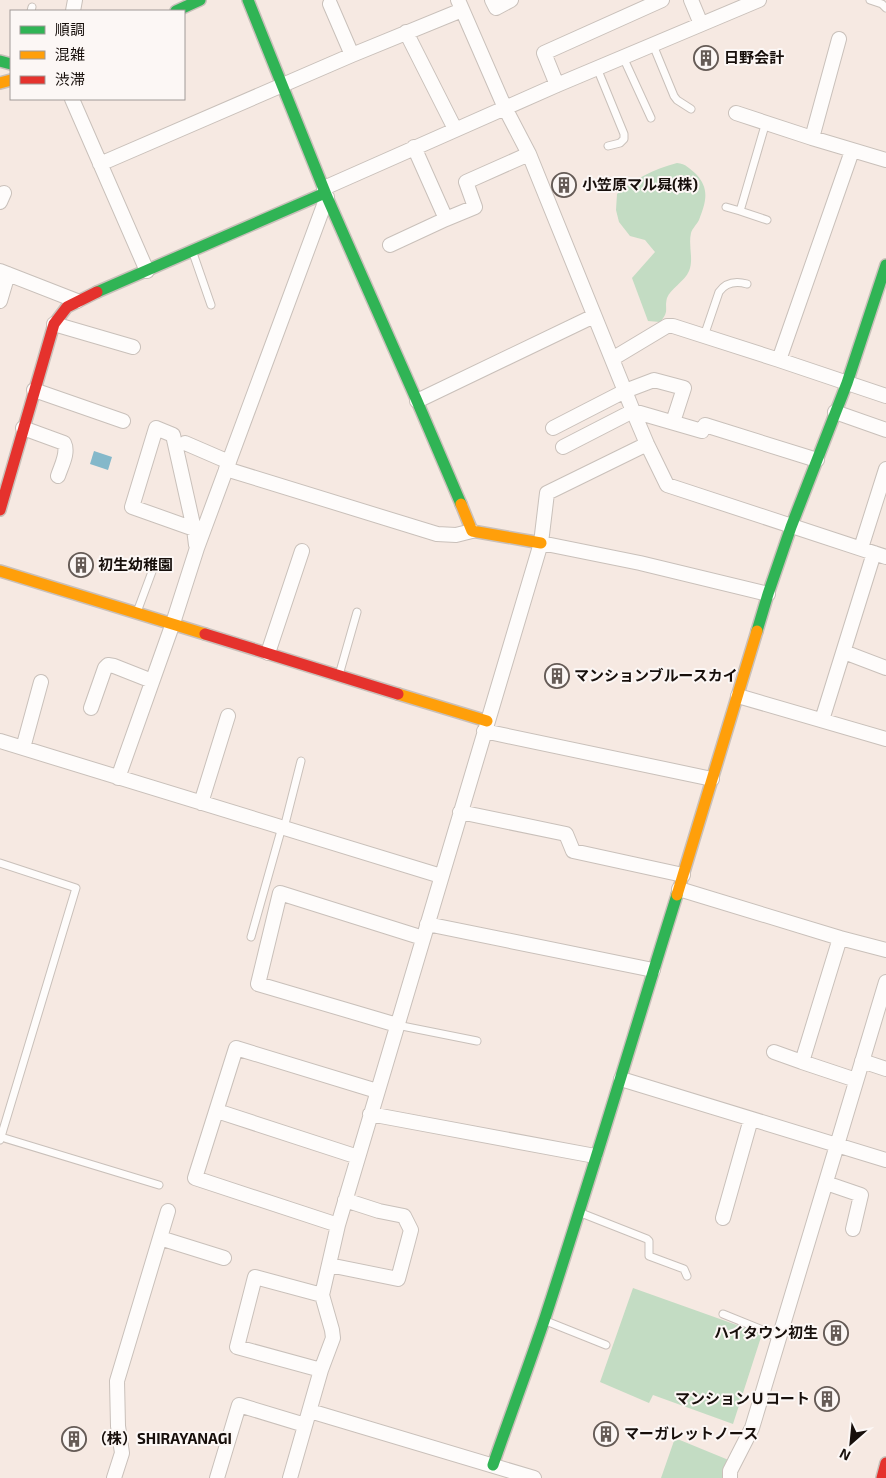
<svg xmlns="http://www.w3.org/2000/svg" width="886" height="1478" font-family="'Exo 2','Noto Sans JP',sans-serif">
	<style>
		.green { fill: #c3dcc3 }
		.water { fill: #84b8ca }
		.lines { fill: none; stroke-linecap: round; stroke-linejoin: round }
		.lane-casing { stroke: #c9c0ba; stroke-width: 9 }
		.street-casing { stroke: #c9c0ba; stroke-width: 16 }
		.fast-casing { stroke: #c9c0ba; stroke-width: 14 }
		.slow-casing { stroke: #c9c0ba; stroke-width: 14 }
		.jam-casing { stroke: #c9c0ba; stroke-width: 14 }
		.lane { stroke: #fefcfb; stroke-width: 7 }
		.street { stroke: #fefcfb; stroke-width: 14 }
		.fast { stroke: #30b455; stroke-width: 11 }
		.slow { stroke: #ff9f0a; stroke-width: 11 }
		.jam { stroke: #e5322d; stroke-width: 11 }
		.labels { text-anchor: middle; stroke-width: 4; stroke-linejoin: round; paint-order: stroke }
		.poi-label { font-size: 15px; font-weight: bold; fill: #170f0b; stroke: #fcf7f5; text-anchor: start }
	</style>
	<rect width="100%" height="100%" fill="#f6e9e2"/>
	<path class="green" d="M677 163C686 164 689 168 696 174 710 189 706 202 699 220 697 224 692 229 691 233 688 246 694 259 689 271 685 281 670 289 667 298 664 309 670 311 660 322L648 321 632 278 655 252 645 240 630 236 619 222 616 210 617 194C634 179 654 169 677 163Z
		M633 1288 762 1334 733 1424 653 1395 649 1403 600 1382Z
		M675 1438 731 1461 726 1478H661Z"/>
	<path class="water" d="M94 451 112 457 108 470 90 464Z"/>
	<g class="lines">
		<defs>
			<path id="lane" d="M870 0 882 4 886 8
				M31 11 32 7
				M653 45 674 96 677 100 691 109
				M623 57 651 118
				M597 68 624 134V139L620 143 608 146
				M766 122 740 211 767 220
				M726 207 740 211
				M193 253 211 305
				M704 336 719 292C726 282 736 281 747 284
				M137 612 153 569
				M339 675 357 612
				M284 828 301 761
				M0 863 76 888 0 1140
				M251 937 282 827
				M397 1025 477 1041
				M1 1137 159 1185
				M581 1213 647 1239 649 1241V1256L684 1269 687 1276
				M723 1314 765 1331 779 1339
				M546 1321 606 1345"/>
			<path id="street" d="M458 0 505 108 529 154 633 411 647 444 667 485 886 557
				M492 0 496 8 511 0
				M691 0 701 24
				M330 4 352 55
				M73 11 75 0
				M406 32 455 129
				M839 39 812 138 886 160
				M557 85 544 53 662 0
				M72 99 147 271
				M736 113 812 138
				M414 147 446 219 475 207 466 182 529 154
				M852 151 779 360 886 396
				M100 164 352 55 462 10
				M324 188 557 85 759 0
				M0 202 4 193
				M390 245 446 219
				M0 271 77 301
				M0 301 8 274
				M54 324 133 347
				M612 359 667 326H673L779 360
				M34 390 123 421
				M417 401 594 316
				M835 412 886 430
				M23 428 64 443C69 453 61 466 58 476
				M553 428 625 391 654 380 684 388 673 422
				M185 443 229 462
				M563 447 633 411 702 431 705 425 817 460
				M226 469 437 534 456 535 472 531
				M194 529 132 507 156 428 173 435 194 529 196 545
				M541 543 640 563 768 594
				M861 548 886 469
				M844 652 886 668
				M268 653 302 551
				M738 696 886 739
				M91 708 105 668 108 665 114 666 152 681
				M822 720 874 553
				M484 731 712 779
				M0 741 441 876
				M23 748 41 682
				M118 778 173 623 197 548 327 197
				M201 803 228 716
				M460 812 566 834 573 851 683 875
				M679 889 840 938
				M427 924 653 970
				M397 1025 258 984 280 893 423 938
				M774 1052 802 1062
				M862 1061 886 1069
				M621 1079 886 1160
				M856 1080 802 1062 840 938 886 950
				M217 1111 358 1157
				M370 1114 595 1156
				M826 1183 861 1195 853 1229
				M723 1218 751 1119
				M338 1225 195 1178 236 1048 377 1091
				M160 1238 224 1258
				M329 1265 398 1279 411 1230 404 1216 379 1211 345 1200
				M321 1370 237 1347 255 1277 322 1295
				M310 1411 534 1478
				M114 1478 122 1453 118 1426 117 1381 168 1211
				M217 1478 239 1405 305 1425
				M290 1478 321 1370 333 1338 332 1330 322 1295 338 1225 541 543 547 493 647 444
				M730 1478V1471L752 1428 886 982"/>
			<path id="fast" d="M248 0 327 197 417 401 461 504
				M176 11 200 0
				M0 61 11 64
				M97 292 325 193
				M757 631 768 594 791 527 847 383 886 265
				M493 1465C510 1416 528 1368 545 1318 591 1178 633 1036 677 895"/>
			<path id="slow" d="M0 83 11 80
				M461 504 472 531 541 543
				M0 571 205 634
				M398 694 487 721
				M677 895 757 631"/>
			<path id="jam" d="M0 510 54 324 67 307 97 292
				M205 634 398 694
				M882 1478 886 1463"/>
		</defs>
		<use href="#lane" class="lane-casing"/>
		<use href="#street" class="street-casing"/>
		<use href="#fast" class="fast-casing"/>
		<use href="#slow" class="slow-casing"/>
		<use href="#jam" class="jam-casing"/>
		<use href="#lane" class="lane"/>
		<use href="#street" class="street"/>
		<use href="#fast" class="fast"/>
		<use href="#slow" class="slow"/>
		<use href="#jam" class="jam"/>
	</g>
	<defs>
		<symbol id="building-ring" viewBox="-11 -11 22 22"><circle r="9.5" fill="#fcf7f5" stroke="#655b56" stroke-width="1.5"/><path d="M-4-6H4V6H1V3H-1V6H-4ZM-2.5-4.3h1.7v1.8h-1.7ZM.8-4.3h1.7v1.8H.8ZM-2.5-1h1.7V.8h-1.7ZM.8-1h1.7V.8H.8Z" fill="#655b56"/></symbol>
	</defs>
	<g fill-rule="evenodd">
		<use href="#building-ring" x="692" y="44" width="28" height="28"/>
		<use href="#building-ring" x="550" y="171" width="28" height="28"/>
		<use href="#building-ring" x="67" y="551" width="28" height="28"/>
		<use href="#building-ring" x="543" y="662" width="28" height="28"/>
		<use href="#building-ring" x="822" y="1319" width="28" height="28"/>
		<use href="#building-ring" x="813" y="1385" width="28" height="28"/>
		<use href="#building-ring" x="592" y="1420" width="28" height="28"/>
		<use href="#building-ring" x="60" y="1425" width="28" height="28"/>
	</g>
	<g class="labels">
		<g class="poi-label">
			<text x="724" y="63">日野会計</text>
			<text x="582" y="190">小笠原マル曻(株)</text>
			<text x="98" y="570">初生幼稚園</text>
			<text x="574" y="681">マンションブルースカイ</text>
			<text x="818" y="1338" text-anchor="end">ハイタウン初生</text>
			<text x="810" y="1404" text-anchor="end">マンションＵコート</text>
			<text x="624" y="1439">マーガレットノース</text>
			<text x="92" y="1444">（株）SHIRAYANAGI</text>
		</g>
	</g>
	<rect x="10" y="10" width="175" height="90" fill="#fcf7f5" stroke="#a09a97"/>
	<rect x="20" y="26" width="25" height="8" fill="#30b455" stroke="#a09a97"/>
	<text x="55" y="35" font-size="15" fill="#170f0b">順調</text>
	<rect x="20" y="51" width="25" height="8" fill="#ff9f0a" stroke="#a09a97"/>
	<text x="55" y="60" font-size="15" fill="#170f0b">混雑</text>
	<rect x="20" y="76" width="25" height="8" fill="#e5322d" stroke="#a09a97"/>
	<text x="55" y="85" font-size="15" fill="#170f0b">渋滞</text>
	<g transform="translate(851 1443) rotate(207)" stroke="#fcf7f5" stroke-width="4" paint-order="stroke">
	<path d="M0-4L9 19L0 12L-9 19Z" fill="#170f0b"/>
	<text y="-8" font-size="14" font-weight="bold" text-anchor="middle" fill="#170f0b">N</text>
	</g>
</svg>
